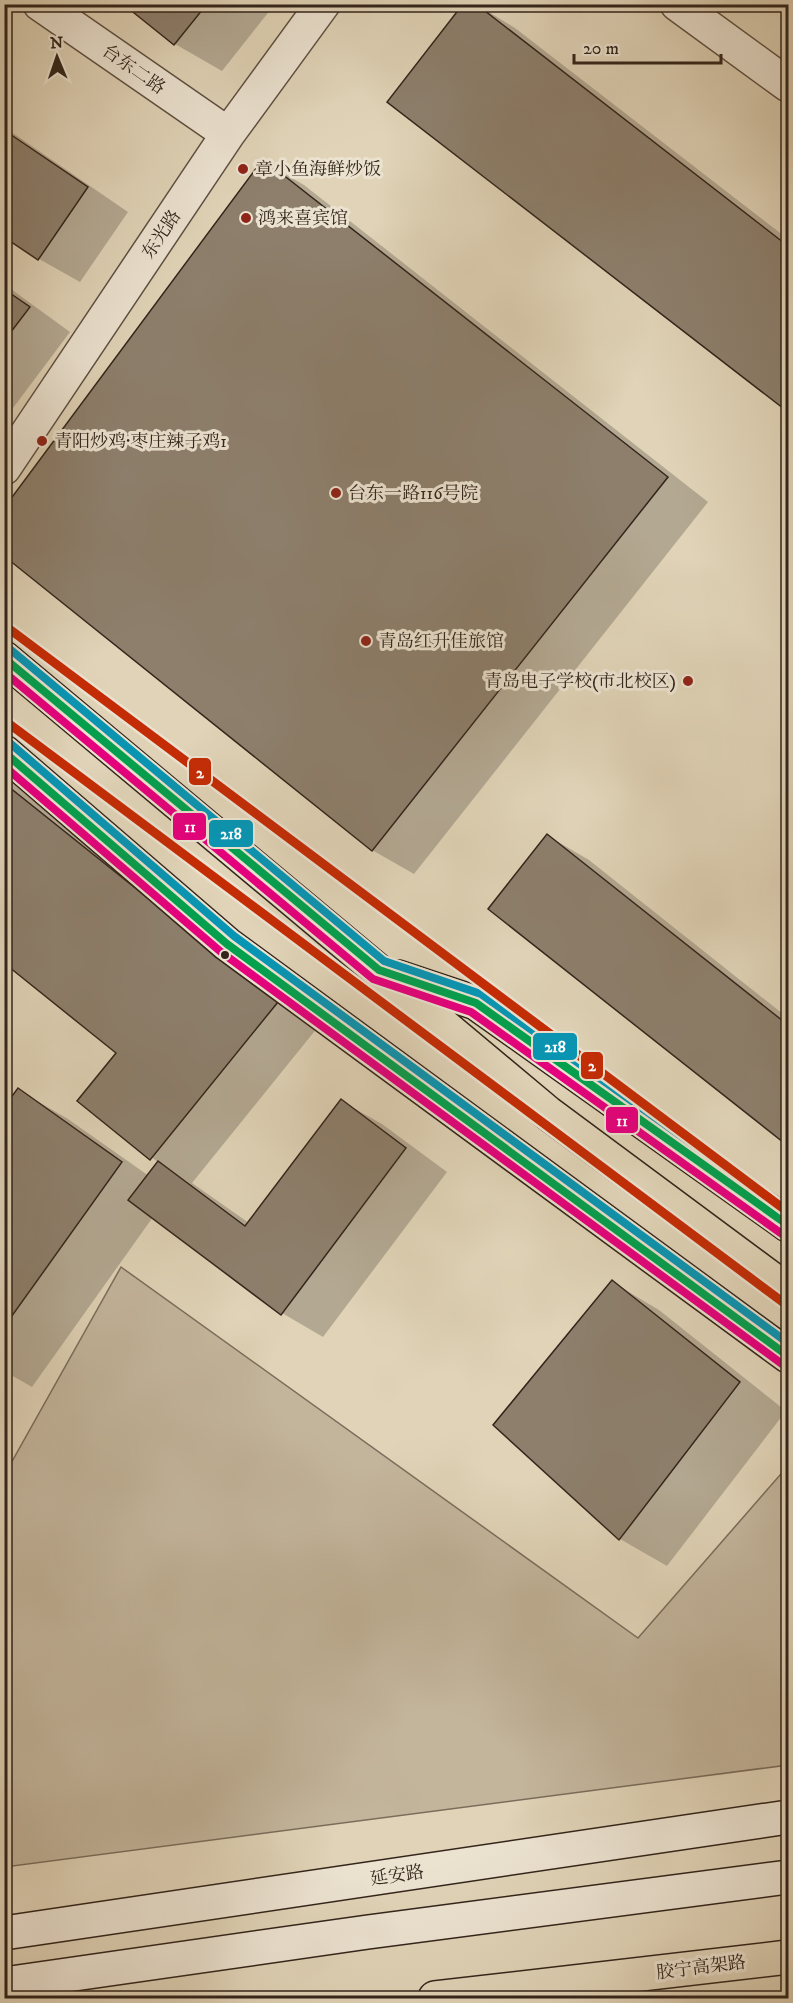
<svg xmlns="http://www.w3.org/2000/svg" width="793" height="2003" font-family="'IM FELL DW Pica','Noto Serif SC',serif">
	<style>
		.green { fill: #c3b59c; stroke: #7b6d5c; stroke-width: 1.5 }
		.shadow { fill: #0003 }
		.building { fill: #8d7f6c; stroke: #33251b; stroke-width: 1.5 }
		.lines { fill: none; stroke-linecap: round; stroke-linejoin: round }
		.pedestrian-casing { stroke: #5e5042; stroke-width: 36 }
		.minor-casing { stroke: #5e5042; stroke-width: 36 }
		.secondary-casing { stroke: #33251b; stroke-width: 36 }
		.primary-casing { stroke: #33251b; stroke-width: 36 }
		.trunk-casing { stroke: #33251b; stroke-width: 36 }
		.pedestrian { stroke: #ebe2d0; stroke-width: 33 }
		.minor { stroke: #ebe2d0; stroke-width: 33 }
		.secondary { stroke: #ebe2d0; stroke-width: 33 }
		.primary { stroke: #e0d3b7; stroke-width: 33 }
		.trunk { stroke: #e0d3b7; stroke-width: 33 }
		.bus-1-casing { stroke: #ebe2d0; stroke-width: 12 }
		.bus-2-casing { stroke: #ebe2d0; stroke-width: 12 }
		.bus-3-casing { stroke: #ebe2d0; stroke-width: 12 }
		.bus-1 { stroke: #03a04e; stroke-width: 8 }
		.bus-2 { stroke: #e5007d; stroke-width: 8 }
		.bus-3 { stroke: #0895b3; stroke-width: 8 }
		.metro-1-casing { stroke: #ebe2d0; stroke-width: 14 }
		.metro-1 { stroke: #c42c05; stroke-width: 9 }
		.poi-dot { fill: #8f2418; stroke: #ebe2d0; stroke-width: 2 }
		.bus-dot { fill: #33251b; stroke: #ebe2d0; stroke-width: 2 }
		.labels { text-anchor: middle; stroke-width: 6; stroke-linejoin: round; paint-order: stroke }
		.street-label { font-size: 18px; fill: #33251b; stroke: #ebe2d0 }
		.poi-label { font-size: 18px; fill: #33251b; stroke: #ebe2d0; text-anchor: start }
		.line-badge { stroke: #ebe2d0; stroke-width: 2 }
		.badge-label { font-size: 16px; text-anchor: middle; font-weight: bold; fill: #fff }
	</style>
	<rect width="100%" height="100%" fill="#e0d3b7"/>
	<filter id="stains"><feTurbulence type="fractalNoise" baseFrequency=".00333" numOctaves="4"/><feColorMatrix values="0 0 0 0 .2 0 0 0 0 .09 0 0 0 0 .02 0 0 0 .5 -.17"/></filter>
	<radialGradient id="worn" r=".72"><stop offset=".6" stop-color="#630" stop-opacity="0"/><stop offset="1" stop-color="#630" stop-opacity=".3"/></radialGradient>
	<path class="green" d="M121 1267 638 1638 787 1467 788 1468V1765L5 1867V1474Z"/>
	<path class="shadow" d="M125 4H275L222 71 175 44Z
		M476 4 515 28 788 239V410L389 102Z
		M4 127 128 212 80 282 39 259 4 235Z
		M263 161 304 185 708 502 414 874 372 850Z
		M4 284 70 332 4 420Z
		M4 775 318 1027 192 1183 249 1223 341 1101 382 1124 447 1172 323 1337 282 1313 153 1217 32 1387 4 1371V1109L18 1090 68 1119 149 1176 159 1163 79 1101 118 1053 4 961Z
		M548 836 589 860 788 1018V1144L490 909Z
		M612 1282 659 1310 786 1411 667 1566 620 1539 495 1425Z"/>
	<path class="building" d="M123 4H207L174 45Z
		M463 4H476L788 246V412L387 102Z
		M4 130 88 187 38 260 4 237Z
		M263 159 668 477 372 851 4 556V508Z
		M4 289 30 307 4 341Z
		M4 783 278 1002 150 1160 77 1101 116 1053 4 963Z
		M547 834 788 1025V1146L488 909Z
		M18 1088 122 1162 4 1327V1107Z
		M341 1099 406 1148 281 1315 128 1200 158 1161 245 1226Z
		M612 1280 740 1382 619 1540 493 1425Z"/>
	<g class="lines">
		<defs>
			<path id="pedestrian" d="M677 4 788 85"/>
			<path id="minor" d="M40 4 228 134
				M4 468 228 134 323 4"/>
			<path id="secondary" d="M4 1933 788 1817
				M4 1984 368 1932 788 1877"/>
			<path id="primary" d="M4 658 548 1113 788 1291
				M4 752 227 944 788 1356
				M398 977 476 1003 788 1225"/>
			<path id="trunk" d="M435 1998 788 1957"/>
		</defs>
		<use href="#pedestrian" class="pedestrian-casing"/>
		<use href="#minor" class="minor-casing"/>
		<use href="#secondary" class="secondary-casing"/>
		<use href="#primary" class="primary-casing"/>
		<use href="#trunk" class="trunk-casing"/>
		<use href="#pedestrian" class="pedestrian"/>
		<use href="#minor" class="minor"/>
		<use href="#secondary" class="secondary"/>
		<use href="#primary" class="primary"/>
		<use href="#trunk" class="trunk"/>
		<defs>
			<path id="bus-1" d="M4 658 379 970 476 1003 788 1225
				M4 752 227 944 788 1356"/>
			<path id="bus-2" d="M4 672 373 979 471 1012 782 1234
				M4 766 221 952 782 1364"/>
			<path id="bus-3" d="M11 650 384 961 481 994 788 1212
				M11 744 234 936 788 1343"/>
		</defs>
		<use href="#bus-1" class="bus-1-casing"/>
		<use href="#bus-2" class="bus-2-casing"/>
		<use href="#bus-3" class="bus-3-casing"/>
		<use href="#bus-1" class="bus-1"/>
		<use href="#bus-2" class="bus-2"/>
		<use href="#bus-3" class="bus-3"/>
		<defs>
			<path id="metro-1" d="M4 625 788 1212
				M4 720 788 1306"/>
		</defs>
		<use href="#metro-1" class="metro-1-casing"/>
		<use href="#metro-1" class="metro-1"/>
	</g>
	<g class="poi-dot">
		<circle cx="243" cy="169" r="6"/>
		<circle cx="246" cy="218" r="6"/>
		<circle cx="42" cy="441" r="6"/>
		<circle cx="336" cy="493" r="6"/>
		<circle cx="366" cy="641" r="6"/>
		<circle cx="688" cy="681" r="6"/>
	</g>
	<circle class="bus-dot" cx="225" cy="955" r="5"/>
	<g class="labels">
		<g class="street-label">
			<text transform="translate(134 69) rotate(35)" y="6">台东二路</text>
			<text transform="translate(161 234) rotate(-56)" y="6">东光路</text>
			<text transform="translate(397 1875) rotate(-8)" y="6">延安路</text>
			<text transform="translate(701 1967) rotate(-7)" y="6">胶宁高架路</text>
		</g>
		<g class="poi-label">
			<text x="255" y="175">章小鱼海鲜炒饭</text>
			<text x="258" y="224">鸿来喜宾馆</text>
			<text x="54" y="447">青阳炒鸡·枣庄辣子鸡1</text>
			<text x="348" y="499">台东一路116号院</text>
			<text x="378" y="647">青岛红升佳旅馆</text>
			<text x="676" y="687" text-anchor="end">青岛电子学校(市北校区)</text>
		</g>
	</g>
	<g class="line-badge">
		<rect x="188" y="757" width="24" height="29" rx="6" fill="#c42c05"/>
		<rect x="172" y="812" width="35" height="29" rx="6" fill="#e5007d"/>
		<rect x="208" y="819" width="46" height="29" rx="6" fill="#0895b3"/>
		<rect x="532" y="1032" width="46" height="29" rx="6" fill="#0895b3"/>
		<rect x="580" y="1051" width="24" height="29" rx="6" fill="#c42c05"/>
		<rect x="605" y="1106" width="34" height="28" rx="6" fill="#e5007d"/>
	</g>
	<g class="badge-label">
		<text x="200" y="778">2</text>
		<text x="190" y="832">11</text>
		<text x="231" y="839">218</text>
		<text x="555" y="1052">218</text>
		<text x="592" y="1071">2</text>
		<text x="622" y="1126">11</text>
	</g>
	<rect width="793" height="2003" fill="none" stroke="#e0d3b7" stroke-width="24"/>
	<rect x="6" y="6" width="781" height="1991" fill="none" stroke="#33251b" stroke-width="3"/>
	<rect x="12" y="12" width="769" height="1979" fill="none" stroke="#33251b" stroke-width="1.5"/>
	<g transform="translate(57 57) rotate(358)" stroke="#ebe2d0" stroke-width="4.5" paint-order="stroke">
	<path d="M0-4.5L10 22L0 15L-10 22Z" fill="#33251b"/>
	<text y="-9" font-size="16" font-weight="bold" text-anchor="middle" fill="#33251b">N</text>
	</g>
	<path d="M574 54v9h147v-9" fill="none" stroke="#33251b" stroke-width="3"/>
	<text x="583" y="54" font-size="18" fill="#33251b" stroke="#ebe2d0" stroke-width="4.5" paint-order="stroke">20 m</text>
	<rect width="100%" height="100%" filter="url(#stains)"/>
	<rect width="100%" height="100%" fill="url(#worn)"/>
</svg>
